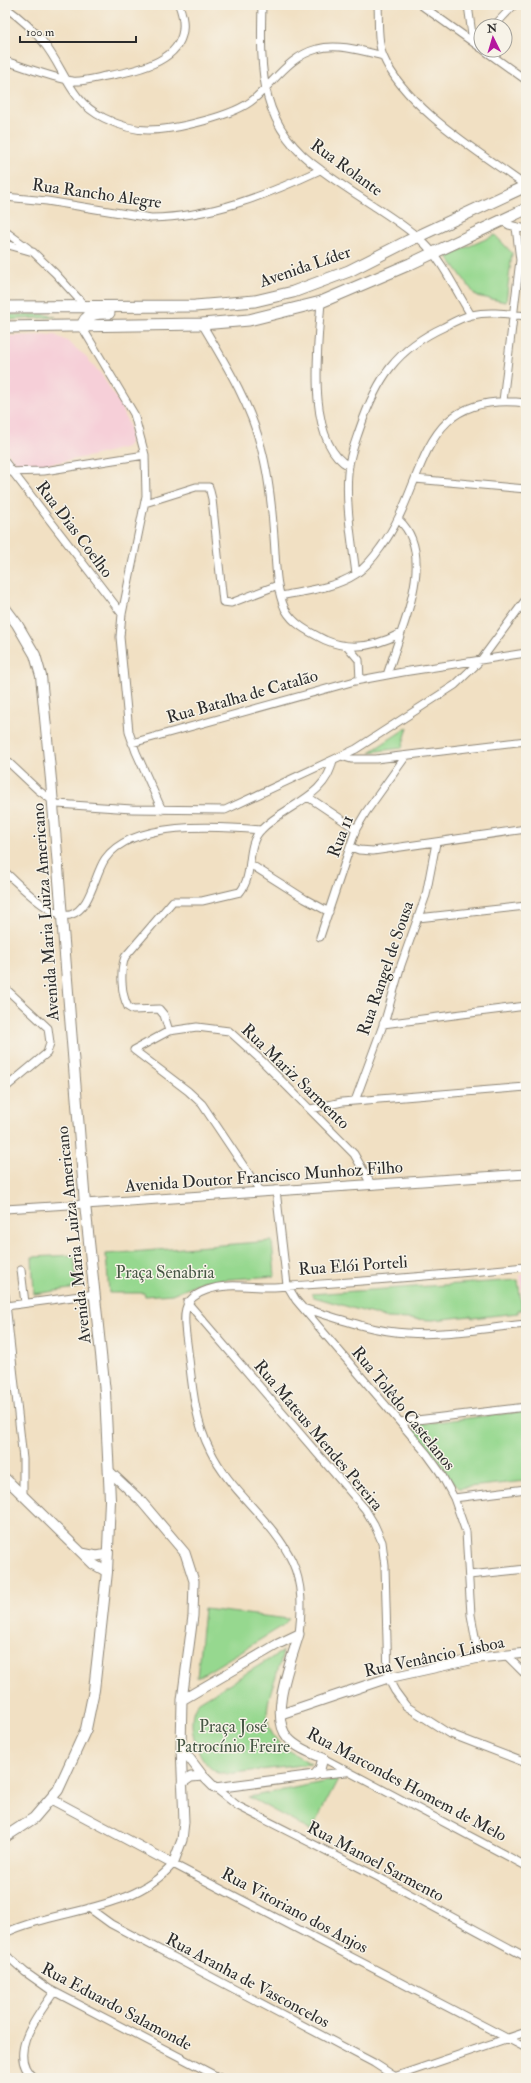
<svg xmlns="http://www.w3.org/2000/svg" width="531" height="2083" font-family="'IM FELL Double Pica',serif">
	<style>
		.built { fill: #f6cfd8 }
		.green { fill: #96d88f; stroke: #60825d }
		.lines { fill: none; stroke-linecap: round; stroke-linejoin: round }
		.minor-casing { stroke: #8e8677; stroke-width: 9 }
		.tertiary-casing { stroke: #8e8677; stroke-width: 11 }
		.secondary-casing { stroke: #8e8677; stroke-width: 12 }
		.primary-casing { stroke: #8e8677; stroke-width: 13 }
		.minor { stroke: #fff; stroke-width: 7 }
		.tertiary { stroke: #fff; stroke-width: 9 }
		.secondary { stroke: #fff; stroke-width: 10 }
		.primary { stroke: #fff; stroke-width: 11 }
		.labels { text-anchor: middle; stroke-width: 3; stroke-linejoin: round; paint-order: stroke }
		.street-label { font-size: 17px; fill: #2b2b2b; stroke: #f7f3e8 }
		.park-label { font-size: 17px; fill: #465644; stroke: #f7f3e8 }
	</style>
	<rect width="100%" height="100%" fill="#f7f3e8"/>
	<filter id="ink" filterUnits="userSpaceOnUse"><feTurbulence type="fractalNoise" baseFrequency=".025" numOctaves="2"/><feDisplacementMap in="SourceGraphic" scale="8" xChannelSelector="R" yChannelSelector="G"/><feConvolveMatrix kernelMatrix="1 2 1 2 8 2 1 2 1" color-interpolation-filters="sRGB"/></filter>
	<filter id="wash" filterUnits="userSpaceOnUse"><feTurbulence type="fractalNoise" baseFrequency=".012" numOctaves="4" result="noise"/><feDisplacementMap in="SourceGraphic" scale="16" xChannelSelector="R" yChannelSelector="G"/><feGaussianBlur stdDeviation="0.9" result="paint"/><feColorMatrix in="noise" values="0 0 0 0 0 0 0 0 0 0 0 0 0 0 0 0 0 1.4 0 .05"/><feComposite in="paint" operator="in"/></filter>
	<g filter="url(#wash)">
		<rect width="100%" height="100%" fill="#f1e0c3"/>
		<path class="built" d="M55 335 67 341 83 354 101 374 121 406 130 428V443L127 447 92 456 37 466H24L15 462 5 449V336Z
			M526 1274V1316H524L520 1275Z"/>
		<path class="green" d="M495 235 512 253 506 302 476 296 447 256Z
			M43 314 56 317 5 320V315Z
			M408 727 402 748 370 752Z
			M272 1241 275 1276 203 1281 172 1294 145 1296 144 1293H109L106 1254Z
			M74 1255 77 1288 34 1294 32 1257Z
			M518 1280 522 1310H518V1313L472 1318 471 1316 433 1320 387 1318 314 1297 311 1294Z
			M526 1411V1481L459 1488 450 1479 439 1460 413 1431 420 1424Z
			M204 1609 289 1619 281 1627 197 1678Z
			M283 1651C278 1682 252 1715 280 1744 288 1752 301 1757 311 1764L226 1774C200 1776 181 1718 199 1702Z
			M338 1779 311 1831 249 1797Z"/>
	</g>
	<g filter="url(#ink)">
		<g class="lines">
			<defs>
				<path id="minor" d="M262 5C260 73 260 128 321 170 337 182 354 193 371 204 389 216 409 228 425 244 443 262 457 293 471 315
					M378 5C379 22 377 41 383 56 405 108 481 153 526 186
					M421 5 481 48
					M468 5 473 42
					M5 7C19 17 33 29 43 42 65 69 69 101 104 118 118 125 133 130 148 130 174 130 235 116 254 99 275 81 290 56 317 49 338 43 363 51 383 56
					M494 26 514 5
					M484 50 526 80
					M5 61C25 67 53 78 73 81 82 82 96 78 106 76 144 70 199 57 179 5
					M5 197 47 201 151 218C211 217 267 195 320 170
					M502 221 509 225 526 229
					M5 231 28 248
					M5 244 33 252 55 273 85 306
					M321 302C318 344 305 443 349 466
					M202 324C225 363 250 403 261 447 269 476 272 507 274 537 276 561 275 587 285 609 294 625 309 632 325 640 350 651 377 646 401 633 413 599 429 548 399 520
					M82 327 134 414 145 455 146 496 122 614 120 637 129 732 136 752 162 810
					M503 401 520 260 516 227
					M5 462 122 614
					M5 472 44 471 145 455
					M415 479 526 489
					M145 503 196 487H209L212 499 223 602 231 603 278 585
					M356 574C352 542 344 496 349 465 351 452 356 440 360 428 377 379 396 349 444 327 453 322 462 317 472 315 489 311 508 314 526 316
					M281 596C305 591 335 588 356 574 366 567 374 557 381 547 430 481 414 390 526 403
					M348 647 359 660 360 680
					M387 675 401 633
					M132 743 355 681 403 672 526 653
					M341 756 351 759H376L526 741
					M5 759 38 790 57 804 132 809 225 810 356 749 455 685 481 660 526 599
					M308 797 356 829
					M351 847 359 850 373 851 526 829
					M250 864 305 899 329 912
					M5 872C18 883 51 919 70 915 91 909 94 875 105 859 132 820 218 826 261 830
					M418 918 526 906
					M320 937 356 829 366 812 406 756
					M5 988 48 1028 50 1043 47 1053 5 1088
					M383 1024 526 1006
					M169 1031 164 1015 159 1009 133 1010 128 1007C121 994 120 971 125 957L173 901H202L240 892C255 874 245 846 261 830 286 804 326 798 333 760
					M355 1101 386 1017 401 965 426 895 436 843
					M311 1109 342 1102 526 1087
					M276 1190 287 1285 296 1300 427 1454 440 1472 454 1498 466 1532 471 1615 479 1658
					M261 1192 202 1104 188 1091 134 1050 169 1031 197 1027 229 1031 262 1061 354 1154 371 1184
					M5 1209 85 1204
					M21 1270 25 1303
					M5 1295 23 1459V1496
					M187 1302 365 1509 374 1524 382 1542 385 1566 388 1678 395 1691 406 1706 448 1733 526 1763
					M6 1306 95 1294
					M303 1308C337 1318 371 1331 407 1333 446 1336 487 1328 526 1324
					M400 1422 526 1407
					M454 1498 526 1489
					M469 1575 526 1569
					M299 1634C302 1609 303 1585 292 1561 272 1519 230 1492 210 1450 193 1417 192 1379 187 1343 184 1319 179 1299 207 1290 228 1282 252 1288 274 1287 358 1282 442 1275 526 1267
					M506 1655 526 1675
					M323 1758 526 1866
					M315 1775 346 1772
					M215 1788 238 1806 378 1877 526 1957
					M89 1908 111 1924 374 2063 394 2076
					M5 1933C59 1908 132 1912 173 1864L526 2048
					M5 1954 25 1972 49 1989 220 2078
					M34 2078C5 2055 39 2014 54 1992
					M391 2078 526 2032"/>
				<path id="tertiary" d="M85 1204 526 1174
					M5 1478 93 1564 107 1572
					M82 1553 97 1556 108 1554
					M182 1700 278 1644 299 1634
					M281 1714 388 1678 479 1658 526 1653
					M181 1747 203 1776 215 1788 315 1775 320 1769 323 1758C311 1753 297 1748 288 1738 268 1716 292 1659 299 1634
					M182 1783 191 1777 203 1776
					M51 1799 173 1864 182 1840 184 1822 181 1747 182 1700 193 1616 194 1581 185 1553 141 1501 109 1471"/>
				<path id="secondary" d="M5 608 17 624 35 655 41 676 51 780 85 1204 105 1392 110 1500 107 1572 102 1618 94 1690 86 1729 58 1790 34 1818 5 1837"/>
				<path id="primary" d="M5 307 195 306 255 301 293 292 349 271 408 241 526 186
					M5 327 202 324 249 320 321 302 410 264 526 209
					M82 327C85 313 97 313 109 313"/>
			</defs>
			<use href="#minor" class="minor-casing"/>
			<use href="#tertiary" class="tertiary-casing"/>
			<use href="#secondary" class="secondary-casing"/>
			<use href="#primary" class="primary-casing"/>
			<use href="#minor" class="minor"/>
			<use href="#tertiary" class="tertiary"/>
			<use href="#secondary" class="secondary"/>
			<use href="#primary" class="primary"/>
		</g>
	</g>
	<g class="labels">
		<g class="street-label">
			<text transform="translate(347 167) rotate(36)" y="6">Rua Rolante</text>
			<text transform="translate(97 193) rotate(8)" y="6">Rua Rancho Alegre</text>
			<text transform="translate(305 266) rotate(-19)" y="6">Avenida Líder</text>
			<text transform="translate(75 529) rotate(53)" y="6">Rua Dias Coelho</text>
			<text transform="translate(242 696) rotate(-16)" y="6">Rua Batalha de Catalão</text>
			<text transform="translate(340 836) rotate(-69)" y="6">Rua 11</text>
			<text transform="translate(45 912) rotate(-94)" y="6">Avenida Maria Luiza Americano</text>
			<text transform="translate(385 968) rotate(-71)" y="6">Rua Rangel de Sousa</text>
			<text transform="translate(296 1076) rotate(44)" y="6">Rua Mariz Sarmento</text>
			<text transform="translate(264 1176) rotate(-4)" y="6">Avenida Doutor Francisco Munhoz Filho</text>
			<text transform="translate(73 1235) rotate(-96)" y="6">Avenida Maria Luiza Americano</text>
			<text transform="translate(353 1265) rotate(-4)" y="6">Rua Elói Porteli</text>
			<text transform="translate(404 1408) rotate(51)" y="6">Rua Tolêdo Castelanos</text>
			<text transform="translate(319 1435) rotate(50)" y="6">Rua Mateus Mendes Pereira</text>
			<text transform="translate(434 1656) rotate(-12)" y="6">Rua Venâncio Lisboa</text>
			<text transform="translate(407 1784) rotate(28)" y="6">Rua Marcondes Homem de Melo</text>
			<text transform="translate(376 1861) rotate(28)" y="6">Rua Manoel Sarmento</text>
			<text transform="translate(295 1910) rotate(28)" y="6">Rua Vitoriano dos Anjos</text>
			<text transform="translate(248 1980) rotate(28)" y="6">Rua Aranha de Vasconcelos</text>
			<text transform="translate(117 2006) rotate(28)" y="6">Rua Eduardo Salamonde</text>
		</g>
		<g class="park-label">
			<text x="165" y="1278">Praça Senabria</text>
			<text x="233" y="1732">Praça José<tspan x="233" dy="20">Patrocínio Freire</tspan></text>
		</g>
	</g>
	<rect width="531" height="2083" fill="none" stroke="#f7f3e8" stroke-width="20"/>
	<g transform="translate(493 38) rotate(355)"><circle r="19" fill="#f7f3e8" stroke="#a5a39c"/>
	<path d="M0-3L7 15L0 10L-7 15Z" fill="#b5179e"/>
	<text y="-6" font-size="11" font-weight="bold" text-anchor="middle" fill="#2b2b2b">N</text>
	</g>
	<path d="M20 36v6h116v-6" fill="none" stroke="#2b2b2b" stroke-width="2"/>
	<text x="26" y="36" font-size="12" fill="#2b2b2b" stroke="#f7f3e8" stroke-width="3" paint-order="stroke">100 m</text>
</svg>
